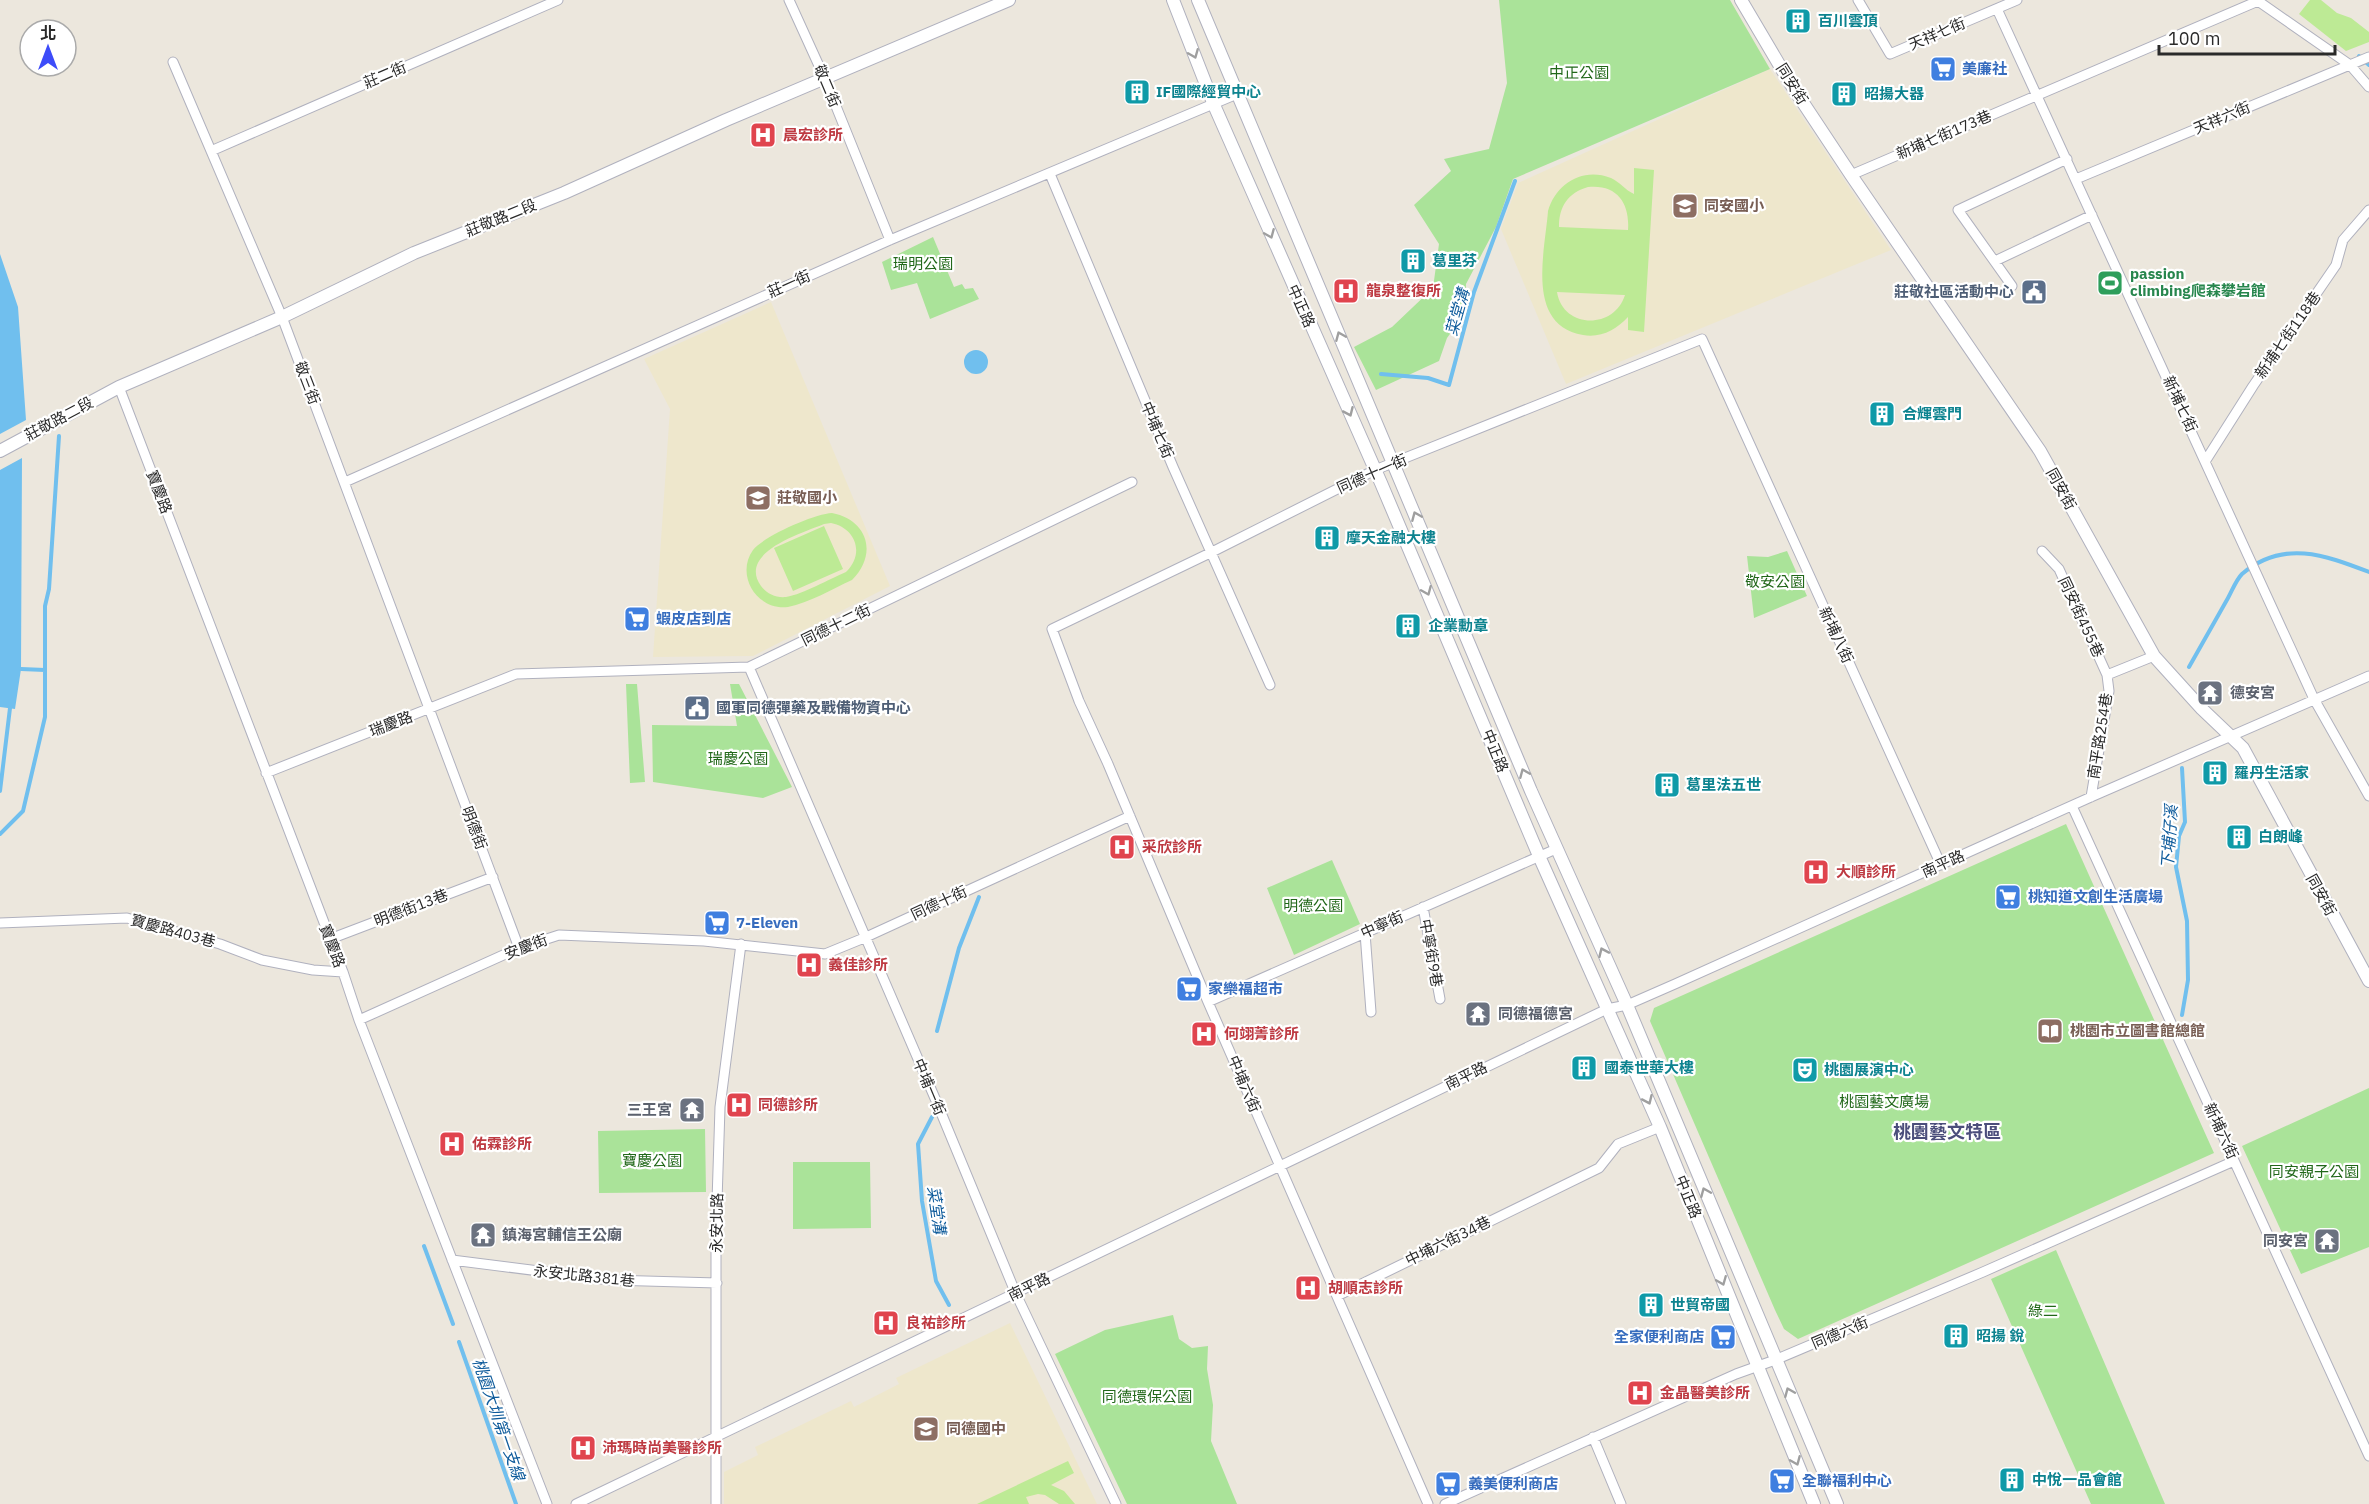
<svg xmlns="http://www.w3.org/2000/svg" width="2369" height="1504" font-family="'IBM Plex Sans','Noto Sans TC',sans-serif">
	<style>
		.education { fill: #eee7cc }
		.green { fill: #aae399 }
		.pitch { fill: #bdea95; fill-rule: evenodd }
		.water { fill: #70bfee }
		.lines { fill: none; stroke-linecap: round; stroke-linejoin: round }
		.stream { stroke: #70bfee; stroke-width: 4 }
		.minor-casing { stroke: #b0b1be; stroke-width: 11 }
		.tertiary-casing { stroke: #b0b1be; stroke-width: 14 }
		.minor { stroke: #fff; stroke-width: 9 }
		.tertiary { stroke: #fff; stroke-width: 12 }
		.oneway { stroke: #9f9f9f }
		.labels { text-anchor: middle; stroke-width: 4.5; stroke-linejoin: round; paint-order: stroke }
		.culture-label { font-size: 15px; font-weight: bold; fill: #0d838f; stroke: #fff; text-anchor: start }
		.street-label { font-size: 15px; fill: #2a2a2a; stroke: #fff }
		.shop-label { font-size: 15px; font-weight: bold; fill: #366cbe; stroke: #fff; text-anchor: start }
		.park-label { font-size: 15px; fill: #22681a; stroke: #fff }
		.health-label { font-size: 15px; font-weight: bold; fill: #be3a42; stroke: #fff; text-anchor: start }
		.education-label { font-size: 15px; font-weight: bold; fill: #785e54; stroke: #fff; text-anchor: start }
		.leisure-label { font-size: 15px; font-weight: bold; fill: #27864d; stroke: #fff; text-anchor: start }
		.service-label { font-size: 15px; font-weight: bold; fill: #4e5e75; stroke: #fff; text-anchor: end }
		.worship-label { font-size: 15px; font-weight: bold; fill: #5b616d; stroke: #fff; text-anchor: start }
		.water-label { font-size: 16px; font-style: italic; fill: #0e5b9b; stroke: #fff }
		.quarter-label { font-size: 18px; font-weight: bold; fill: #4b4e7b; stroke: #fff }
	</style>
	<rect width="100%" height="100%" fill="#ece7dd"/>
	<path class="education" d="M1770 69 1891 250 1566 384 1501 229 1518 183Z
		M771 302 890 586 753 656 653 657 670 409 644 359Z
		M1010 1323 1097 1504H724V1472L758 1455 755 1447 851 1401 854 1407 899 1384 896 1378Z"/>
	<path class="green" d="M1499 0H1730L1770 69 1513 179 1496 227 1466 284 1465 313 1447 338 1439 361 1376 390 1354 347 1392 327 1433 288 1439 244 1414 205 1451 171 1444 159 1489 149 1507 83Z
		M933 237 954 287 962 284 965 289 973 288 979 299 930 319 917 283 891 290 882 262Z
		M1787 551 1807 596 1754 618 1747 556 1768 557Z
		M626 684H637L645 782 630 783Z
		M730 684H739L792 787 763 798 653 782 652 725 737 726Z
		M2066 824 2214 1153 1798 1339 1784 1329 1775 1310 1650 1021 1654 1008Z
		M1332 860 1360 924 1294 955 1267 888Z
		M2369 1088V1247L2301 1274 2242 1146Z
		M705 1129 706 1192 599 1193 598 1131Z
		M793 1162H870L871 1228 793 1229Z
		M2056 1250 2165 1504H2091L1991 1279Z
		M1173 1315 1179 1339 1192 1348 1208 1346 1207 1369 1213 1405 1211 1441 1237 1504H1127L1055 1354 1105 1330Z"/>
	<path class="pitch" d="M2310 0H2321L2337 13 2351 18 2369 32V42L2346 51 2299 14Z
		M1634 168 1654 170 1644 332 1628 330V317C1616 330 1601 338 1583 335 1525 325 1545 252 1548 211 1556 184 1582 167 1611 178 1620 182 1625 190 1634 194ZM1588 187C1617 184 1630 203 1628 230L1559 227C1559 206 1568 193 1588 187ZM1557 292 1624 295H1625C1614 330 1563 329 1557 292Z
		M832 513C868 520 878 554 852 580 832 589 809 603 788 607 757 611 735 575 753 550 764 536 814 514 832 513ZM831 523C856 528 865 554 846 572 829 579 804 594 786 597 776 598 767 594 761 586 737 552 803 533 824 524Z
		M824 526 843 569 793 591 774 548Z
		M1068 1461 1074 1473 1051 1485 1064 1491 1075 1504H1059L1045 1495 1038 1494 1026 1497 1029 1504H977Z"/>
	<path class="water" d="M0 254 18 307 26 420 0 434Z
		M964 362a12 12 0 1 1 24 0a12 12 0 1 1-24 0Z
		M22 458 21 669 15 709 0 707V470Z"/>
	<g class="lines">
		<path class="stream" d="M2359 56 2369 65
			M1381 374 1428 378 1449 385 1474 292 1515 181
			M2189 667C2202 644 2215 621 2228 598 2232 591 2236 580 2242 574 2283 539 2325 555 2369 572
			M21 669 45 670
			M0 791 10 708
			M0 834 23 811 45 717V606L49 589 59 436
			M2182 1015 2188 980 2187 921 2176 867 2179 836 2185 822 2182 768
			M937 1031 959 948 979 897
			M932 1117 918 1144 922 1201 936 1281 949 1305
			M424 1246 453 1324
			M459 1342 516 1504"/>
		<defs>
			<path id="minor" d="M789 0 825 79 890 240
				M1858 0 1890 54 2017 0
				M1997 9 2314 699 2369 796
				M173 62 282 317 519 948
				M211 151 558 0
				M1050 174 1173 467 1270 685
				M1851 175 2258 1 2350 65 2369 87
				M2076 179 2369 57
				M1995 261 2092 215
				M2012 286 1958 210 2067 159
				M119 387 343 972 359 1020 547 1504
				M2206 460 2253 386 2336 265 2343 240 2369 210
				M345 482 890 240 1237 94
				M2042 551 2059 569 2107 675 2154 656
				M749 667 937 1103 1016 1294 1116 1504
				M266 773 516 674 749 667 1132 482
				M2091 797 2109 691 2107 675
				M2072 806 2369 1456
				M1423 907 1440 999
				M0 923 127 918 220 944 262 960 313 970 343 972
				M1365 933 1371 1012
				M330 939 493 877
				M1208 1002 1556 849
				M359 1020 519 948 559 935 704 941 825 954 864 938 1130 816
				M452 1260 610 1280 717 1283
				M1337 1296 1599 1168 1618 1144 1660 1127
				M1593 1437 1621 1504
				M576 1504 1607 1009 1627 1005 1675 984 2091 797 2369 676
				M716 1504V1233L720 1107 741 944
				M1428 1504 1208 1002 1108 764 1079 701 1052 629 1210 553 1375 470 1702 339 1941 865
				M1445 1504 1736 1374 1775 1360 1983 1272 2234 1161"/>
			<path id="tertiary" d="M1173 0 1214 105 1381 483 1539 856 1660 1127 1814 1504
				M1198 0 1531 791 1627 1005 1837 1504
				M1741 0 1790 83 1851 175 2040 451 2154 656 2202 709 2243 748 2369 981
				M0 451 119 387 282 317 414 253 564 193 726 120 1009 0"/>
		</defs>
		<use href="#minor" class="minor-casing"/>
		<use href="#tertiary" class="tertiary-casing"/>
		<use href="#minor" class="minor"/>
		<use href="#tertiary" class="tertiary"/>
	</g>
	<defs><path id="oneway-chevron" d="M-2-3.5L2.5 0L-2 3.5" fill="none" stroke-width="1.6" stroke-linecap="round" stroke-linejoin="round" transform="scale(1.5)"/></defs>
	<g class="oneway">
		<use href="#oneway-chevron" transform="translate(1194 54) rotate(68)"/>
		<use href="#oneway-chevron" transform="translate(1270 234) rotate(67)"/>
		<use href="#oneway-chevron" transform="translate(1340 336) rotate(-113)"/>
		<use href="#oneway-chevron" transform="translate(1349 412) rotate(66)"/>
		<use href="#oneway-chevron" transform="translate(1416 516) rotate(-113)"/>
		<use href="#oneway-chevron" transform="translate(1427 591) rotate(67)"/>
		<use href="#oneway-chevron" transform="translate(1524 773) rotate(-113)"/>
		<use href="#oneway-chevron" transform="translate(1603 952) rotate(-114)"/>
		<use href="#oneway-chevron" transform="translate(1648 1100) rotate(66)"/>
		<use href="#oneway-chevron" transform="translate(1705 1192) rotate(-113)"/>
		<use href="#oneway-chevron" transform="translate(1722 1281) rotate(68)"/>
		<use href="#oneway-chevron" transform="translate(1789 1392) rotate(-113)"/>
		<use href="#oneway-chevron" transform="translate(1796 1461) rotate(67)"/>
	</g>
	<defs>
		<symbol id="building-square" viewBox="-11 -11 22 22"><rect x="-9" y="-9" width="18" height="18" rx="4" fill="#0f9aa8" stroke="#fff"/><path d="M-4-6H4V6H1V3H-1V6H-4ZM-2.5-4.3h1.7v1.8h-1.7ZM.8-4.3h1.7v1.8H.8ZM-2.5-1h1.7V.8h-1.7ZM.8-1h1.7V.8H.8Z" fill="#fff"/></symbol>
		<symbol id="supermarket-square" viewBox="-11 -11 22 22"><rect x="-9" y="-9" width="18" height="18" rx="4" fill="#3f7fe0" stroke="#fff"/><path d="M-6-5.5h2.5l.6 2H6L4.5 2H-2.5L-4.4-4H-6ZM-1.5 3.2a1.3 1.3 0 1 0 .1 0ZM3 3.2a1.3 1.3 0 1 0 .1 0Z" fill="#fff"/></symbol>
		<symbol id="hospital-square" viewBox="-11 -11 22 22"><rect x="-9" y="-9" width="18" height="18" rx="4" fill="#e0444e" stroke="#fff"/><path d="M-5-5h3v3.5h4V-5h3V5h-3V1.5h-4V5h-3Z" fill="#fff"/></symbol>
		<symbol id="school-square" viewBox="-11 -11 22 22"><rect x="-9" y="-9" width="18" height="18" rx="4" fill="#8d6e63" stroke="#fff"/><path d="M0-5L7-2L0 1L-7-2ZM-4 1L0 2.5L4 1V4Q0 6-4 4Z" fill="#fff"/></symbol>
		<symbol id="stadium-square" viewBox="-11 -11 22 22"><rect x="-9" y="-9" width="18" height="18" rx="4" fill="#2e9e5b" stroke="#fff"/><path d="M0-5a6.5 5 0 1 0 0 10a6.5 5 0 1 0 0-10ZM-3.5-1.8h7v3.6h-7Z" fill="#fff"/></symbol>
		<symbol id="civic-square" viewBox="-11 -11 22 22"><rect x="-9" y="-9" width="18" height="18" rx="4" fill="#5c6f8a" stroke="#fff"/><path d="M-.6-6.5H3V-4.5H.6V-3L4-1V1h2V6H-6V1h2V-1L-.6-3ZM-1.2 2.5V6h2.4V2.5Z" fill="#fff"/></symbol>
		<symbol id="temple-square" viewBox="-11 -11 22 22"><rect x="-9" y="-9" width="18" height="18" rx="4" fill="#6b7280" stroke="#fff"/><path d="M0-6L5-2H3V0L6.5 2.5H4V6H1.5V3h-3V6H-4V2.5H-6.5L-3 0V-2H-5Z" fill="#fff"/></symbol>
		<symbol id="library-square" viewBox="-11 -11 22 22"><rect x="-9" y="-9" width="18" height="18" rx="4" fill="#8d6e63" stroke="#fff"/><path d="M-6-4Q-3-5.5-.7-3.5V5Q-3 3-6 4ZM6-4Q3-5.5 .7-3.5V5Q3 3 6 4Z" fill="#fff"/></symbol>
		<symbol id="theatre-square" viewBox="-11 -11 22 22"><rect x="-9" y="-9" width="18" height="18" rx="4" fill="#0f9aa8" stroke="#fff"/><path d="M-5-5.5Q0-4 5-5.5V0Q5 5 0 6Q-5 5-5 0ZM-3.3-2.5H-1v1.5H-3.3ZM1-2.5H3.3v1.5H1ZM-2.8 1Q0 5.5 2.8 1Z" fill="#fff"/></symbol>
	</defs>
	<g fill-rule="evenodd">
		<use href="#building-square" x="1783" y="6" width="30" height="30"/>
		<use href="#supermarket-square" x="1928" y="54" width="30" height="30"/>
		<use href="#building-square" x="1122" y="77" width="30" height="30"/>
		<use href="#building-square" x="1829" y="79" width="30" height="30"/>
		<use href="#hospital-square" x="748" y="120" width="30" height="30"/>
		<use href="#school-square" x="1670" y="191" width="30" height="30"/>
		<use href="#building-square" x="1398" y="246" width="30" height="30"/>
		<use href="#stadium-square" x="2095" y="268" width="30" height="30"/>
		<use href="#hospital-square" x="1331" y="276" width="30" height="30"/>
		<use href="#civic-square" x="2019" y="277" width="30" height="30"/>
		<use href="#building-square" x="1867" y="399" width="30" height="30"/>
		<use href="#school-square" x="743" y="483" width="30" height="30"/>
		<use href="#building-square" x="1312" y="523" width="30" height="30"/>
		<use href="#supermarket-square" x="622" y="604" width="30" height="30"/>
		<use href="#building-square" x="1393" y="611" width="30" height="30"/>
		<use href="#temple-square" x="2195" y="678" width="30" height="30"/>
		<use href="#civic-square" x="682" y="693" width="30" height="30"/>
		<use href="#building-square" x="2200" y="758" width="30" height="30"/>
		<use href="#building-square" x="1652" y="770" width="30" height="30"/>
		<use href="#building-square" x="2224" y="822" width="30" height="30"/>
		<use href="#hospital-square" x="1107" y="832" width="30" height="30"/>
		<use href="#hospital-square" x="1801" y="857" width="30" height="30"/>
		<use href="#supermarket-square" x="1993" y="882" width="30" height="30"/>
		<use href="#supermarket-square" x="702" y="908" width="30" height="30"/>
		<use href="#hospital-square" x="794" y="950" width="30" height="30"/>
		<use href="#supermarket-square" x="1174" y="974" width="30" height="30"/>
		<use href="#temple-square" x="1463" y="999" width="30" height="30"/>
		<use href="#library-square" x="2035" y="1016" width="30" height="30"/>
		<use href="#hospital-square" x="1189" y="1019" width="30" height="30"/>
		<use href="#building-square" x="1569" y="1053" width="30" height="30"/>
		<use href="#theatre-square" x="1790" y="1055" width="30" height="30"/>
		<use href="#hospital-square" x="724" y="1090" width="30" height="30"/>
		<use href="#temple-square" x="677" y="1095" width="30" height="30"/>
		<use href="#hospital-square" x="437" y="1129" width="30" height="30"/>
		<use href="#temple-square" x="468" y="1220" width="30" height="30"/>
		<use href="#temple-square" x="2312" y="1226" width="30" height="30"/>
		<use href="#hospital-square" x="1293" y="1273" width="30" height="30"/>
		<use href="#building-square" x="1636" y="1290" width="30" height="30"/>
		<use href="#hospital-square" x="871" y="1308" width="30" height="30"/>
		<use href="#building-square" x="1941" y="1321" width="30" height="30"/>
		<use href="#supermarket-square" x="1708" y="1322" width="30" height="30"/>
		<use href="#hospital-square" x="1625" y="1378" width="30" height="30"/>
		<use href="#school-square" x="911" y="1414" width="30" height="30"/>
		<use href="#hospital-square" x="568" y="1433" width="30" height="30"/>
		<use href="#building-square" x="1997" y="1465" width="30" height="30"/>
		<use href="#supermarket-square" x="1767" y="1466" width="30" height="30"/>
		<use href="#supermarket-square" x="1433" y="1469" width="30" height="30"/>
	</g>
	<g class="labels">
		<g class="culture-label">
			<text x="1818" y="26">百川雲頂</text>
			<text x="1156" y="97">IF國際經貿中心</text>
			<text x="1864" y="99">昭揚大器</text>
			<text x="1432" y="266">葛里芬</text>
			<text x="1902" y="419">合輝雲門</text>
			<text x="1346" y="543">摩天金融大樓</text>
			<text x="1428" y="631">企業勳章</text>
			<text x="2234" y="778">羅丹生活家</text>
			<text x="1686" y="790">葛里法五世</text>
			<text x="2258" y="842">白朗峰</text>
			<text x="1604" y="1073">國泰世華大樓</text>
			<text x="1824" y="1075">桃園展演中心</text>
			<text x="1670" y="1310">世貿帝國</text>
			<text x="1976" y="1341">昭揚 銳</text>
			<text x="2032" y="1485">中悅一品會館</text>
		</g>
		<g class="street-label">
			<text transform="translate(1937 34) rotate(-23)" y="5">天祥七街</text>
			<text transform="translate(385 75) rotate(-23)" y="5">莊二街</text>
			<text transform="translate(1792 84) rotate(58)" y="5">同安街</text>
			<text transform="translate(827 86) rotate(67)" y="5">敬二街</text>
			<text transform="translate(2222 118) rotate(-23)" y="5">天祥六街</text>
			<text transform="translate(1944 135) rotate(-23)" y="5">新埔七街173巷</text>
			<text transform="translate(501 218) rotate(-22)" y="5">莊敬路二段</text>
			<text transform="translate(789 284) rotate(-24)" y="5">莊一街</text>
			<text transform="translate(1301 306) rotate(66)" y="5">中正路</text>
			<text transform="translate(2288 335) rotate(-55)" y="5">新埔七街118巷</text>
			<text transform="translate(307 383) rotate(69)" y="5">敬三街</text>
			<text transform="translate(2180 404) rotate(65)" y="5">新埔七街</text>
			<text transform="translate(59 419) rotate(-28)" y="5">莊敬路二段</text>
			<text transform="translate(1157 430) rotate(67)" y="5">中埔七街</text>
			<text transform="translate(1372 474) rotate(-24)" y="5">同德十一街</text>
			<text transform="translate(2061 489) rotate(61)" y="5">同安街</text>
			<text transform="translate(159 492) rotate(69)" y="5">寶慶路</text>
			<text transform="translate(2081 617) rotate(65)" y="5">同安街455巷</text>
			<text transform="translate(836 625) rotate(-26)" y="5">同德十二街</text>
			<text transform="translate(1836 635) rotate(65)" y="5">新埔八街</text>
			<text transform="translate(391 724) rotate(-21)" y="5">瑞慶路</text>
			<text transform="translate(2100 736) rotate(-81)" y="5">南平路254巷</text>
			<text transform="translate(1495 751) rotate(68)" y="5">中正路</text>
			<text transform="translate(474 828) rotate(69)" y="5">明德街</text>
			<text transform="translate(1943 864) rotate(-24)" y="5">南平路</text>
			<text transform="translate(2321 895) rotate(61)" y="5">同安街</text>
			<text transform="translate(939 903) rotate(-25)" y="5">同德十街</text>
			<text transform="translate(411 908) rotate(-21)" y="5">明德街13巷</text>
			<text transform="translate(1382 925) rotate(-24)" y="5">中寧街</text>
			<text transform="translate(173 931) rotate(15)" y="5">寶慶路403巷</text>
			<text transform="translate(332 946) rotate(69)" y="5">寶慶路</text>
			<text transform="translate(526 947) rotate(-21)" y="5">安慶街</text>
			<text transform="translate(1431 953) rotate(80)" y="5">中寧街9巷</text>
			<text transform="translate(1466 1076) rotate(-26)" y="5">南平路</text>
			<text transform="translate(1244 1084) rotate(67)" y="5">中埔六街</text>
			<text transform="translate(929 1087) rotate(67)" y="5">中埔一街</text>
			<text transform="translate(2221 1131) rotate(65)" y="5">新埔六街</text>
			<text transform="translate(1688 1197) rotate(68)" y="5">中正路</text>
			<text transform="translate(717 1223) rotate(-89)" y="5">永安北路</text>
			<text transform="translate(1448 1241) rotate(-26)" y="5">中埔六街34巷</text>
			<text transform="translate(584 1276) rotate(6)" y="5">永安北路381巷</text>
			<text transform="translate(1029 1287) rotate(-26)" y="5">南平路</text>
			<text transform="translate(1840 1333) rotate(-23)" y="5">同德六街</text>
		</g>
		<g class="shop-label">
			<text x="1962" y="74">美廉社</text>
			<text x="656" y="624">蝦皮店到店</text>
			<text x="2028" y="902">桃知道文創生活廣場</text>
			<text x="736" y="928">7-Eleven</text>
			<text x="1208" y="994">家樂福超市</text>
			<text x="1704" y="1342" text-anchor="end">全家便利商店</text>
			<text x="1802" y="1486">全聯福利中心</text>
			<text x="1468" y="1489">義美便利商店</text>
		</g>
		<g class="park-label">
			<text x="1579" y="78">中正公園</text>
			<text x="923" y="269">瑞明公園</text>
			<text x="1775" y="587">敬安公園</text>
			<text x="738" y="764">瑞慶公園</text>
			<text x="1313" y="911">明德公園</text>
			<text x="1884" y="1107">桃園藝文廣場</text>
			<text x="652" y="1166">寶慶公園</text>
			<text x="2314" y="1177">同安親子公園</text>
			<text x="2043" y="1316">綠二</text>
			<text x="1147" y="1402">同德環保公園</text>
		</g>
		<g class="health-label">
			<text x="783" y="140">晨宏診所</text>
			<text x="1366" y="296">龍泉整復所</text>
			<text x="1142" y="852">采欣診所</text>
			<text x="1836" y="877">大順診所</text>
			<text x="828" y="970">義佳診所</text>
			<text x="1224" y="1039">何翊菁診所</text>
			<text x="758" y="1110">同德診所</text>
			<text x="472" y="1149">佑霖診所</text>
			<text x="1328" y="1293">胡順志診所</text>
			<text x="906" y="1328">良祐診所</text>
			<text x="1660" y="1398">金晶醫美診所</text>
			<text x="602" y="1453">沛瑪時尚美醫診所</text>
		</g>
		<g class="education-label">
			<text x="1704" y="211">同安國小</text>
			<text x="777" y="503">莊敬國小</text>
			<text x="2070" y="1036">桃園市立圖書館總館</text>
			<text x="946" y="1434">同德國中</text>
		</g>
		<g class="leisure-label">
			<text x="2130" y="279">passion<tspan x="2130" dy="17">climbing爬森攀岩館</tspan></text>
		</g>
		<g class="service-label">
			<text x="2014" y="297">莊敬社區活動中心</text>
			<text x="716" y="713" text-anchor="start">國軍同德彈藥及戰備物資中心</text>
		</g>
		<g class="worship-label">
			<text x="2230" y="698">德安宮</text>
			<text x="1498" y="1019">同德福德宮</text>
			<text x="672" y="1115" text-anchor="end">三王宮</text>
			<text x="502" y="1240">鎮海宮輔信王公廟</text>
			<text x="2308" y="1246" text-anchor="end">同安宮</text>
		</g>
		<g class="water-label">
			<text transform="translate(1457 312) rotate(-74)" y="6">菜堂溝</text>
			<text transform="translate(2169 837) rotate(-86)" y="6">下埔仔溪</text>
			<text transform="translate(937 1210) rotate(82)" y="6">菜堂溝</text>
			<text transform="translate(499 1419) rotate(71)" y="6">桃園大圳第一支線</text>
		</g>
		<g class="quarter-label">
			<text x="1947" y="1138">桃園藝文特區</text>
		</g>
	</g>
	<g transform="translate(48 48)"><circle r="28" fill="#ffffff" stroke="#aaaaaa" stroke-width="1.5"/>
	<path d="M0-4.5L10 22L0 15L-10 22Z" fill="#3d4cf9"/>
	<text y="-9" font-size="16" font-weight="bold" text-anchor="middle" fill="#2a2a2a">北</text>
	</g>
	<path d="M2159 45v9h176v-9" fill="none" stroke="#2a2a2a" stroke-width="3"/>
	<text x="2168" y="45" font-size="18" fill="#2a2a2a" stroke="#ffffff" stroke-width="4.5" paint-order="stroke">100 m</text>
</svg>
